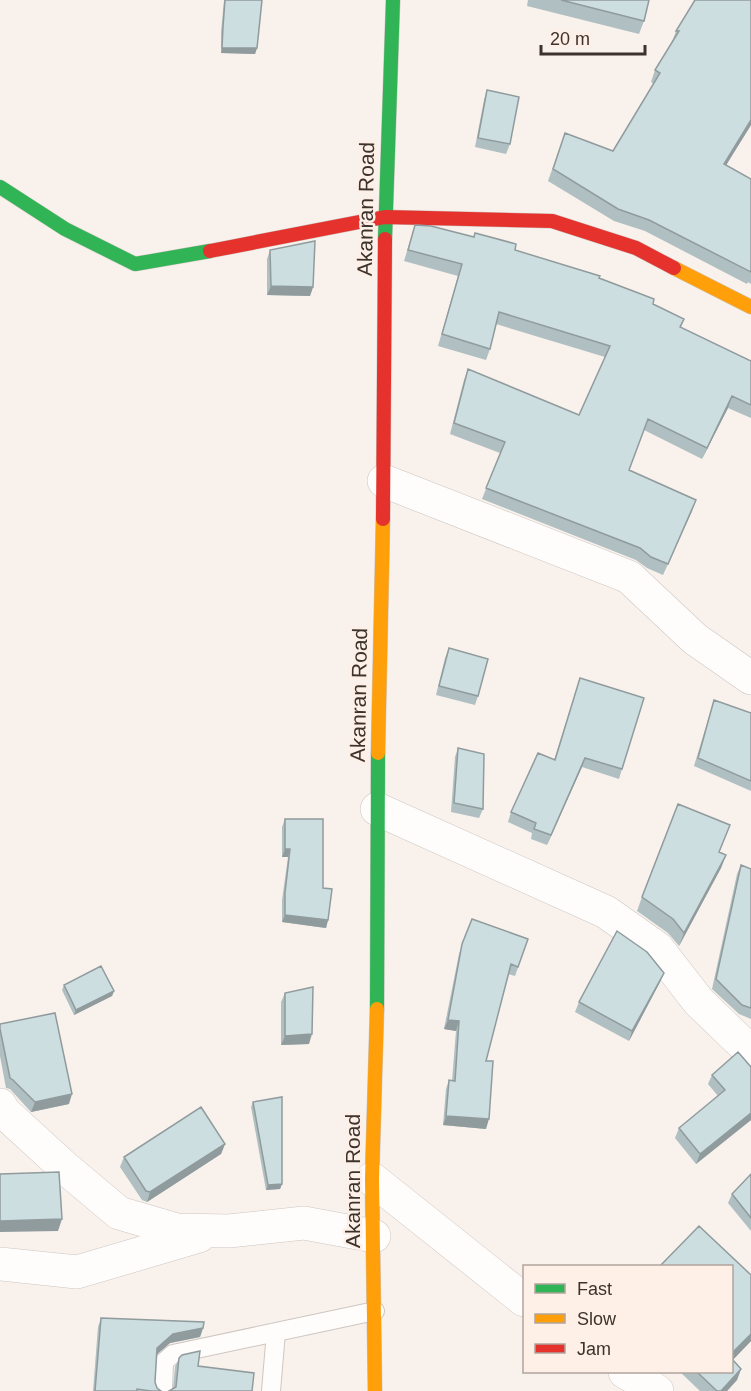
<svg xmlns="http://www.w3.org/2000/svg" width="751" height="1391" font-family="Arial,sans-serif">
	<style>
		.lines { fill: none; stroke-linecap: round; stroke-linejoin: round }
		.lane-casing { stroke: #cdc6c1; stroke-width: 20 }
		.street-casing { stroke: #cdc6c1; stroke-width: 34 }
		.fast-casing { stroke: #cdc6c1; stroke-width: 15 }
		.slow-casing { stroke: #cdc6c1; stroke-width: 15 }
		.jam-casing { stroke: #cdc6c1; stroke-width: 15 }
		.lane { stroke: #fefdfc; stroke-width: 18 }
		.street { stroke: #fefdfc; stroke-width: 33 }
		.fast { stroke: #30b455; stroke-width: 14 }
		.slow { stroke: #ff9f0a; stroke-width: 14 }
		.jam { stroke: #e5322d; stroke-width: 14 }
		.wall { fill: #b0bfc1 }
		.shaded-wall { fill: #909b9d }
		.building { fill: #cddee0; stroke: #909b9d; stroke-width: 1.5 }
		.labels { text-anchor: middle; stroke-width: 5; stroke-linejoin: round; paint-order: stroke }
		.street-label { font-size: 21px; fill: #3c332d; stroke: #fef0e7 }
	</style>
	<rect width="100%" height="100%" fill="#f9f1ec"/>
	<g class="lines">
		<defs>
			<path id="lane" d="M163 1391 164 1362 173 1354 375 1311
				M271 1391 276 1332"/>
			<path id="street" d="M384 481 629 577 695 639 751 678
				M377 809 606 912 657 948 699 1002 751 1052
				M0 1105 4 1112 63 1166 119 1213 177 1230 229 1231 304 1223 374 1236
				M372 1179 524 1300
				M0 1264 77 1272 199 1236
				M625 1372 657 1391"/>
			<path id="fast" d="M0 187 65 229 135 264 210 251
				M385 239 393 0
				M377 1009 378 753"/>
			<path id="slow" d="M674 268 751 307
				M378 753 383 519
				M375 1391 372 1179 377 1009"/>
			<path id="jam" d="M210 251 385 217 552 221 636 248 674 268
				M383 519 385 239"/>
		</defs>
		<use href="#lane" class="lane-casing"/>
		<use href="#street" class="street-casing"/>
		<use href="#fast" class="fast-casing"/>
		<use href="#slow" class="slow-casing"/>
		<use href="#jam" class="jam-casing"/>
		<use href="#lane" class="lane"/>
		<use href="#street" class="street"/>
		<use href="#fast" class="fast"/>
		<use href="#slow" class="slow"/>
		<use href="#jam" class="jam"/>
	</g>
	<path class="wall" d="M224 0H262L257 48 255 54 221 53V32Z
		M528 0H649L644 21 639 34 527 6Z
		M751 0V125L726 165 751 179V284L748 282 747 284 645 231 614 221 548 181 565 133 613 151 654 84 651 82 655 70 672 42 676 31Z
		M487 90 510 144 506 154 475 147 484 100Z
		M415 225 515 250 599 278 684 319 681 328 751 361V418L728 408 702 459 644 430 629 470 692 511 663 575 647 568 636 560 482 499 500 453 450 434 464 380 468 369 579 415 605 357 496 324 490 349 486 360 438 346 458 276 404 261Z
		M270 250 313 287 310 296 267 295V259Z
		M449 648 478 696 475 705 436 695 445 658Z
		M580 678 622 769 619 779 582 767 547 845 531 839 532 833 508 822 511 812 554 760Z
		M714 700 751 713V791L694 766Z
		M458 748 483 809 479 818 451 812 455 757Z
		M285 819 323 888 328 920 326 928 282 922V900L288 857H282V827Z
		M720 852 726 855 721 868 679 946 668 933 637 911 642 897Z
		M741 865 751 869V1019L739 1014 712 989 737 874Z
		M472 919 528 939 515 976 508 974 486 1061V1129L443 1125 446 1089 449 1080 452 1081 456 1031 444 1029 459 954Z
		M660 982 629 1041 575 1012 579 1002Z
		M64 985 114 991 112 996 74 1015 62 990Z
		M285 993 309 1044 281 1045V1002Z
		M0 1024 69 1104 31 1112 10 1089 6 1088 0 1056Z
		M751 1067V1120L696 1164 675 1138 679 1128 718 1096 708 1084 712 1075Z
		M253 1102 282 1184 280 1189 266 1190 251 1107Z
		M225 1144 221 1154 147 1202 142 1200 120 1167 124 1157Z
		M751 1174V1231L728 1203 732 1194Z
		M732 1266 751 1275V1341L732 1360 741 1369 737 1380 727 1391H700L679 1371H732Z
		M101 1318 203 1328 200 1337 170 1343 157 1354 155 1382 157 1388 161 1391H93L98 1327Z
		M179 1358 198 1366 252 1391 173 1389 175 1367Z"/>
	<path class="shaded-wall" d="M222 48H257L255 54 221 53Z
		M751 120V125L720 175 724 164Z
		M271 286 313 287 310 296 267 295Z
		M732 396 728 408 702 459 707 448Z
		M696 500 692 511 663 575 668 564Z
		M585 758 582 767 547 845 551 835Z
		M285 849H290L288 857H282Z
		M726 855 721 868 679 946 684 933Z
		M285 915 328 920 326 928 282 922Z
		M664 973 660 982 629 1041 632 1031Z
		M114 991 112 996 74 1015 76 1010Z
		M448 1020 459 1021 456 1031 444 1029Z
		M312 1034 309 1044 281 1045 285 1036Z
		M72 1094 69 1104 31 1112 35 1102Z
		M751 1113V1120L696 1164 700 1154Z
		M446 1116 489 1119 486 1129 443 1125Z
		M225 1144 221 1154 147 1202 150 1192Z
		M282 1184 280 1189 266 1190 268 1185Z
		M62 1219 58 1231 0 1232V1221Z
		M203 1328 200 1337 170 1343 154 1357 157 1348 173 1334Z
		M751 1334V1341L732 1361V1353Z
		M741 1369 737 1380 727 1391H721Z"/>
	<path class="building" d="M225 0H262L257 48H222L223 27Z
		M561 0H649L644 21Z
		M695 0H751V120L724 164 751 179V272L649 220 618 209 553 169 565 133 613 151 660 73 655 70 679 31H676Z
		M487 90 519 97 510 144 478 138Z
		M415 225 431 226 474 237 475 233 516 244 515 250 600 276 599 278 654 299 653 304 684 319 680 327 751 361V405L732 396 707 448 648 419 629 470 696 500 668 564 651 557 640 548 486 488 505 442 454 423 468 369 579 415 610 346 499 312 490 349 442 334 462 264 408 250Z
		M315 241 313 287 271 286 270 250Z
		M449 648 488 659 478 696 439 686Z
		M580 678 644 698 622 769 585 758 551 835 534 829 536 823 511 812 538 753 555 760Z
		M714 700 751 713V781L698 758Z
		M458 748 484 754 483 809 454 803Z
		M678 804 730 825 719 852 726 855 684 933 673 919 642 897Z
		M285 819H323V888L332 889 328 920 285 915V893L290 849H285Z
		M741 865 751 869V1008L742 1005 716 979Z
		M472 919 528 939 518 967 511 964 486 1061H493L489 1119 446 1116 449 1080 455 1081 459 1021 448 1020 462 944Z
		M617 931 647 952 664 973 632 1031 579 1002Z
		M101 966 114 991 76 1010 64 985Z
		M313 987 312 1034 285 1036V993Z
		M55 1013 72 1094 35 1102 13 1080 10 1078 0 1029V1024Z
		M738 1052 751 1067V1113L700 1154 679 1128 725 1090 712 1075Z
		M282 1097V1184L268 1185 253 1102Z
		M201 1107 225 1144 150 1192 146 1191 124 1157Z
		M59 1172 62 1219 0 1221V1174Z
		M751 1174V1218L732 1194Z
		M699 1226 751 1275V1334L732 1353V1266H660Z
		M101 1318 204 1322 203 1328 173 1334 157 1348 155 1382 157 1388 161 1391H151L137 1389V1391H95Z
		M200 1351 198 1366 254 1373 252 1391H169L176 1387 179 1358 182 1355Z
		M732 1359 741 1369 721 1391H717L696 1371H732Z"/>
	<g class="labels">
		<g class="street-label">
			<text transform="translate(366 209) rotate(-89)" y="7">Akanran Road</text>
			<text transform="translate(359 695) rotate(-89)" y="7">Akanran Road</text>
			<text transform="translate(353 1181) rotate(-90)" y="7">Akanran Road</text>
		</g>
	</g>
	<rect x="523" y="1265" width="210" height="108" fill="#fef0e7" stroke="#b0a49d" stroke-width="1.5"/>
	<rect x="535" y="1284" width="30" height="9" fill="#30b455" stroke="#b0a49d" stroke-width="1.5"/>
	<text x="577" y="1295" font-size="18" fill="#3c332d">Fast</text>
	<rect x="535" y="1314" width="30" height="9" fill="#ff9f0a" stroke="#b0a49d" stroke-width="1.5"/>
	<text x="577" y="1325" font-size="18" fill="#3c332d">Slow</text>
	<rect x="535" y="1344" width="30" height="9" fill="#e5322d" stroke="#b0a49d" stroke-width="1.5"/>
	<text x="577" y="1355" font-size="18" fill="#3c332d">Jam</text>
	<path d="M541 45v9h104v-9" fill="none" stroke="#3c332d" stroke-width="3"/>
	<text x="550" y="45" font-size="18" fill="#3c332d" stroke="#fef0e7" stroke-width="4.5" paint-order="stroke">20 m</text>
</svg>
